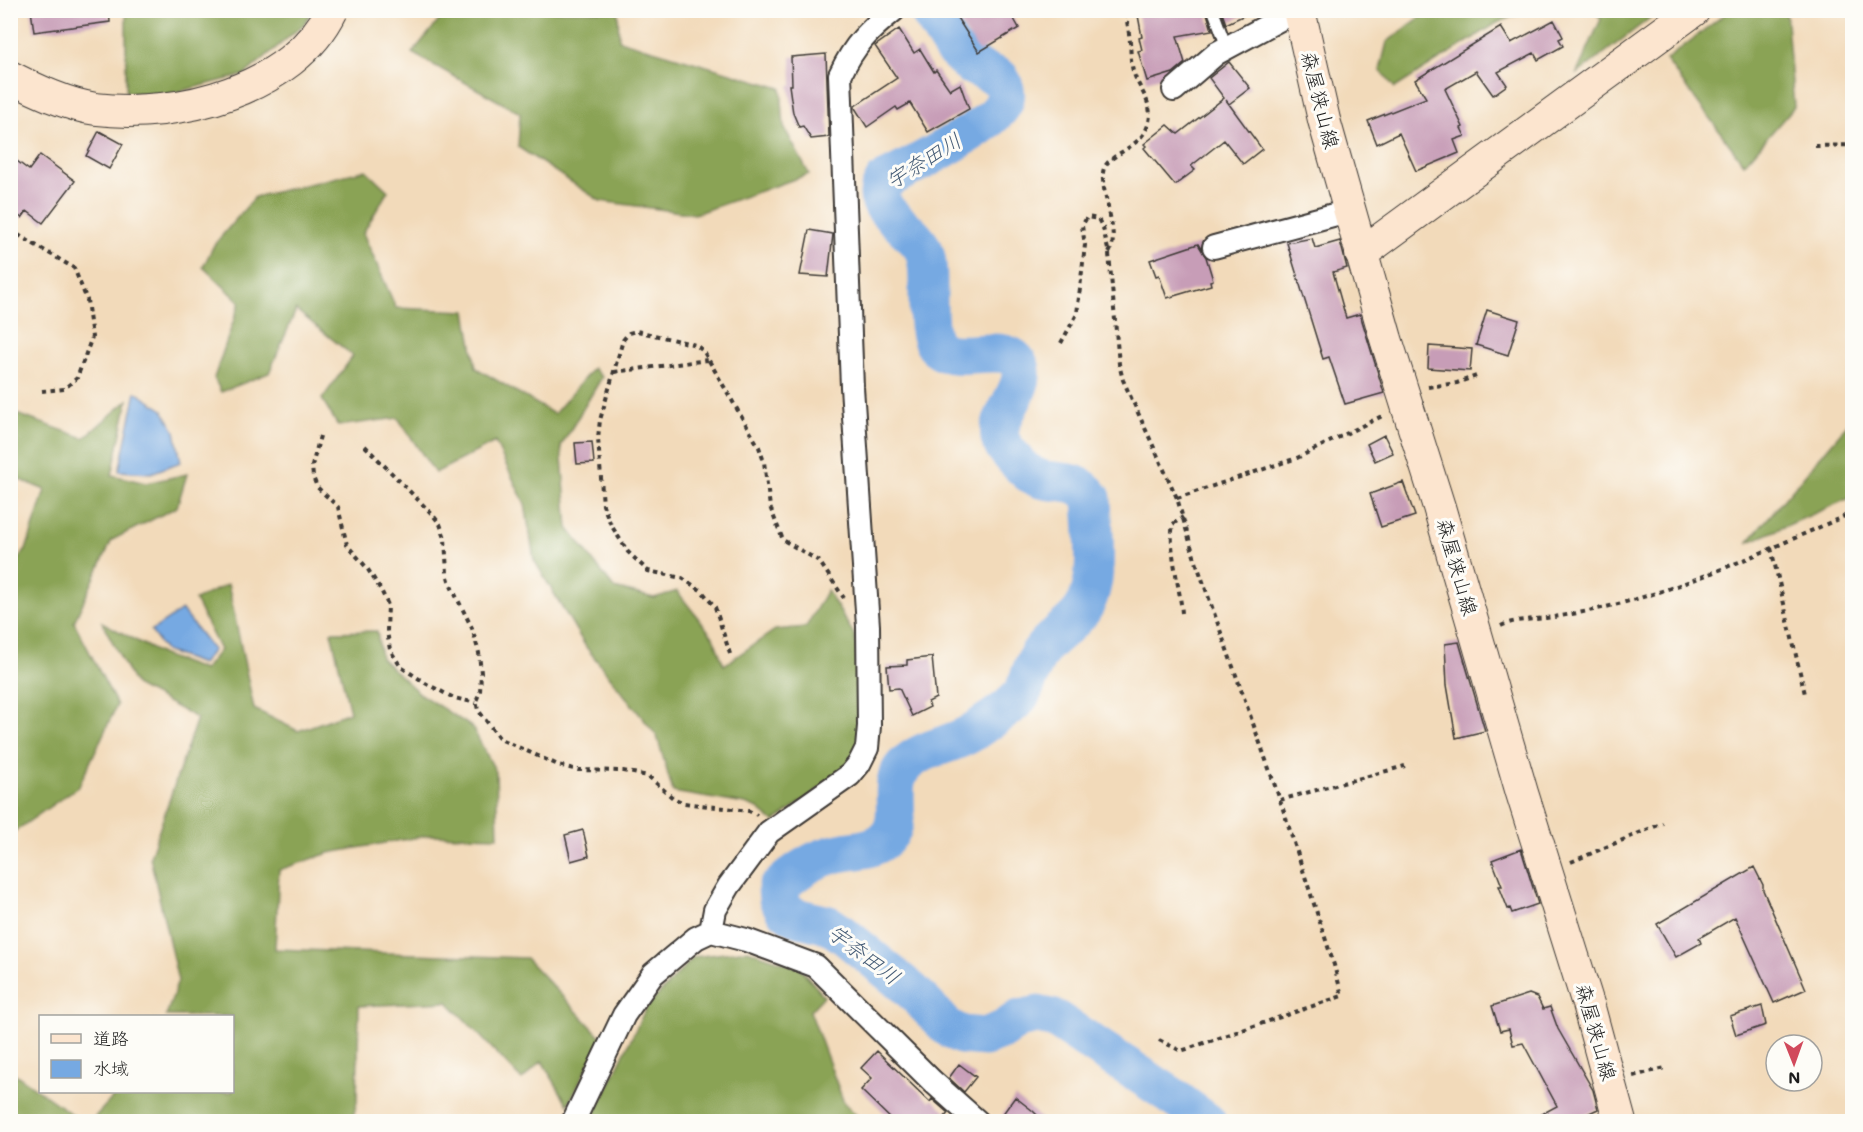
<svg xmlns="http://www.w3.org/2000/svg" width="1863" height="1132" font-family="Mali,'Klee One',sans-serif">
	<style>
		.forest { fill: #8aa354; stroke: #536038; stroke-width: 1.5 }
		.water { fill: #76a9e2; stroke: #49627f; stroke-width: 1.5 }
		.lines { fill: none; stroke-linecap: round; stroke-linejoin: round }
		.river { stroke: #76a9e2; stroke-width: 39 }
		.building { fill: #c79db7 }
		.lane-casing { stroke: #3c3834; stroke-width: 14 }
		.street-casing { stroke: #3c3834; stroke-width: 26 }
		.secondary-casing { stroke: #3c3834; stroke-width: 34 }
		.path { stroke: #3c3834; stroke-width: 4; stroke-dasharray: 4.5 4.5; stroke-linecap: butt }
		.lane { stroke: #fff; stroke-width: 10 }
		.street { stroke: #fff; stroke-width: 22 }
		.secondary { stroke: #fce5cf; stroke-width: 32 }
		.labels { text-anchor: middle; stroke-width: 6; stroke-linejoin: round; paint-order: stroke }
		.street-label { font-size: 20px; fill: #1c1c1c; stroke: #fdfcf7 }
		.water-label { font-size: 21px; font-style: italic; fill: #445b75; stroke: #fdfcf7 }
	</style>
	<rect width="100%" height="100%" fill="#fdfcf7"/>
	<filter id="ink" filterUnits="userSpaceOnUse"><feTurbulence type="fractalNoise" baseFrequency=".0167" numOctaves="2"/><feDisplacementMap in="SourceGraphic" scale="12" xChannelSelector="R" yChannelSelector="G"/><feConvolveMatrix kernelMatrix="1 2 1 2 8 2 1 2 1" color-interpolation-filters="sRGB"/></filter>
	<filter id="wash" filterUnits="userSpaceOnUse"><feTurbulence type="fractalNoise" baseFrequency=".008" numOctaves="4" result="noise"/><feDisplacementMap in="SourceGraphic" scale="24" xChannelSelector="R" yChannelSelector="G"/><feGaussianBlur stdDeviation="1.35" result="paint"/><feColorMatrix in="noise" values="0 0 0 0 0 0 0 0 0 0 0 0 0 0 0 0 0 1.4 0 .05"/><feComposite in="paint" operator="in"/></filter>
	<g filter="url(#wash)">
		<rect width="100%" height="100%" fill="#f2daba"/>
		<path class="forest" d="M1430 10H1526V11L1497 23 1395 88 1380 70 1387 42Z
			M1730 10 1786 11 1794 107 1744 164 1666 60Z
			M126 11H312L304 24 244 75 169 94 126 93Z
			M447 11H618L619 40 781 88 784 127 809 174 695 214 600 201 518 147 520 113 412 53Z
			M1594 11H1659L1576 75 1601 19Z
			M366 170 388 191 363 233 396 308 466 311 476 368 554 414 593 368 602 377 561 446 568 528 614 588 654 598 677 591 713 637 724 665 775 630 806 627 827 590 855 636 862 727 858 749 842 772 774 822 758 809 745 804 673 792 657 736 586 647 534 560 525 504 495 442 435 473 398 418 338 426 322 399 353 356 296 310 269 373 221 392 214 378 240 302 203 267 214 245 255 197Z
			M1852 368V497L1747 543 1852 419Z
			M128 400 112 475 146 483 187 474 177 507 112 540 74 622 117 705 79 786 11 834V567L26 550 45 490 11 476V412L84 438Z
			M228 584 254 709 298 731 350 712 331 632 377 631 381 658 420 694 472 727 496 772 498 837 430 835 329 853 279 870 275 949 526 958 602 1038 568 1105 542 1061 522 1080 448 1002 359 1006 357 1102 352 1121 90 1122 118 1092H232V1016H166L178 981 150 857 197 718 135 685 102 622 163 655 204 670 220 650 195 600Z
			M748 950 800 968 824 996 810 1011 844 1103 862 1121 591 1122 646 1008 694 957Z
			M10 1071H11L81 1121H11Z"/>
		<path class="water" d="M136 392 163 410 175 431 181 462 151 473 119 471Z
			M182 610 213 650 202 664 165 651 151 631Z"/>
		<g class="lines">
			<path class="river" d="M928 10 952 48 970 65 1000 78C1005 87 1008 94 1003 104 993 126 908 168 884 181 882 185 879 189 879 194 879 214 919 233 925 254 933 277 920 338 940 350 958 362 1001 344 1016 360 1036 383 991 417 1001 441 1005 450 1017 462 1024 469 1047 492 1072 470 1092 498 1093 531 1102 585 1080 613 1069 627 1051 636 1041 651 1031 663 1030 683 1020 696 1008 711 988 721 973 732 952 746 922 747 904 766 884 787 908 822 883 841 872 850 853 850 839 853 815 858 794 872 777 889L778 899 784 909 795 917 829 925 845 936 912 991 947 1027 961 1035 985 1037 1003 1030 1019 1019 1038 1015 1055 1019 1169 1094 1207 1122"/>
		</g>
		<g id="blocks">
			<path class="building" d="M31 10H109L110 22 34 32Z
				M952 10H1009L1019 28 979 52Z
				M1137 10H1206L1212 30 1177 36 1185 63 1173 73 1147 81 1138 51 1142 50 1139 38 1142 37Z
				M1221 10H1255L1226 24Z
				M1554 20 1563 37 1559 39 1563 46 1538 60 1534 53 1498 72 1507 85 1493 95 1476 71 1445 89 1463 127 1461 128 1465 136 1454 140 1459 153 1416 171 1399 133 1377 144 1368 121 1426 98 1415 80 1501 27 1511 43Z
				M899 29 914 53 920 49 934 72 936 70 950 90 960 84 969 109 928 132 910 103 898 110 896 107 867 127 855 108V106L897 78 875 46Z
				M826 54 829 137 811 139 803 126 799 127 793 113 789 85H792L791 57Z
				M1229 62 1250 88 1229 104 1226 100 1262 149 1243 164 1224 140 1191 166 1195 170 1175 185 1144 148 1146 146 1144 144 1168 125 1178 134 1224 98 1209 78Z
				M99 131 123 144 109 169 86 156Z
				M40 155 75 181 43 223 27 211 22 218 10 210V156L29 170Z
				M809 230 833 234 828 277 800 275Z
				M1312 238 1315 248 1340 241 1347 268 1333 272 1346 318 1360 314 1384 393 1345 404 1329 357 1323 359 1287 243Z
				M1198 244 1206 257 1213 280 1210 281 1211 285 1167 298 1159 275 1156 276 1150 260Z
				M1487 310 1519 320 1508 355 1476 345Z
				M1429 346 1472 349 1470 371 1428 368Z
				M1384 435 1393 453 1375 461 1367 444Z
				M592 442 594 463 577 464 575 443Z
				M1403 482 1415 516 1381 527 1370 494Z
				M1459 642 1485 731 1456 738 1447 685 1445 644Z
				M932 657 936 698 928 702 930 707 912 716 899 688 889 689 887 666 907 665V660Z
				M583 830 589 856 571 861 565 835Z
				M1521 849 1538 904 1512 913 1510 908 1508 909 1499 886H1502L1492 860Z
				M1754 867 1763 885V890L1806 989 1774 1003 1735 917 1699 938 1701 943 1676 957 1657 924Z
				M1529 994 1537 997 1543 1009 1550 1007 1558 1029 1593 1090 1598 1109 1570 1122H1527L1557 1106 1523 1043 1513 1045 1509 1029 1500 1031 1492 1006Z
				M1762 1006 1766 1025 1736 1035 1730 1016Z
				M877 1051 930 1102 932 1099 948 1113 945 1117 950 1122H894L861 1090 872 1078 861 1068Z
				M959 1064 976 1077 964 1092 949 1078Z
				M1015 1097 1033 1111 1044 1122H1011L1002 1115Z"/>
		</g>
	</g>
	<g filter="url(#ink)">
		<use href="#blocks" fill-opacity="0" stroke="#3c3834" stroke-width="1.5"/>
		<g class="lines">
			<defs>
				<path id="lane" d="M1213 10 1227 48"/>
				<path id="street" d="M1174 90 1217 53 1297 10
					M1214 247 1348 211
					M711 931 715 910 729 886 769 832 850 775 859 764 867 748 869 726 868 626 852 387 840 75C854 45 869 30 894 10
					M573 1122 624 1015 653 974 696 938 711 931 746 940 816 966 932 1081 978 1122"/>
				<path id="secondary" d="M1299 10 1324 120 1386 339 1439 507 1522 793 1588 1004 1620 1122
					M10 77C36 90 67 105 96 109 178 119 293 90 332 10
					M1361 254 1694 10"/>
			</defs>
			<use href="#lane" class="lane-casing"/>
			<use href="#street" class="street-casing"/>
			<use href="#secondary" class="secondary-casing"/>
			<path class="path" d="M1815 146 1852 145
				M10 230 74 268 87 300 92 337 77 378 64 389 42 391
				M1109 253C1121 235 1101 196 1103 173 1104 154 1140 150 1148 125 1155 105 1140 91 1134 74 1130 63 1131 53 1130 42 1129 32 1127 21 1125 10
				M1061 343 1077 314 1085 245 1082 226 1087 217 1098 219 1103 228 1109 254 1119 364 1123 380 1177 498 1194 556 1280 800 1334 965 1342 996 1181 1051 1157 1039
				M614 372 708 360
				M1428 387 1457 383 1479 375
				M320 436 312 466 313 477 317 487 338 507 347 545 367 568 381 590 388 605 387 631 390 650 401 667 427 684 454 698 476 703
				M365 446 432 514 440 524 445 538 447 573 450 584 472 628 479 653 481 673 480 692 476 701 478 710 500 739 558 765 578 770 623 771 648 776 673 798 684 803 749 811 757 815
				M1177 498 1297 458 1382 416
				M1771 548 1805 694
				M1182 613C1180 587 1168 548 1173 524L1183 517
				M1501 626C1515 619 1531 620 1546 618 1570 615 1595 610 1618 604 1699 583 1775 546 1852 513
				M730 654 715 607 702 591 682 578 648 571 628 552 611 525 603 505 598 438 600 420 623 340 629 333 637 331 696 345 704 352 759 447 764 462 770 507 783 540 819 561 844 598
				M1280 800 1405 766
				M1571 862 1663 823
				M1633 1076 1665 1068"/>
			<use href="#lane" class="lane"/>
			<use href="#street" class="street"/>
			<use href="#secondary" class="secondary"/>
		</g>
	</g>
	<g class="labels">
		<g class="street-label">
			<text transform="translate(1320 100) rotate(76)" y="7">森屋狭山線</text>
			<text transform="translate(1457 567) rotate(74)" y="7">森屋狭山線</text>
			<text transform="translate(1596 1032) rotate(74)" y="7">森屋狭山線</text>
		</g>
		<g class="water-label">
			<text transform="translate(924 161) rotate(-32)" y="7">宇奈田川</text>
			<text transform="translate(864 955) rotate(37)" y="7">宇奈田川</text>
		</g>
	</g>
	<rect width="1863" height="1132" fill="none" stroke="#fdfcf7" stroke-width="36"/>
	<rect x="39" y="1015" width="195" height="78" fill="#fdfcf7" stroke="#a3a29f" stroke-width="1.5"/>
	<rect x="51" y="1034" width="30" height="9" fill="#fce5cf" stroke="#a3a29f" stroke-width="1.5"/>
	<text x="93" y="1045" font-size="18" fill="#1c1c1c">道路</text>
	<rect x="51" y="1060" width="30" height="18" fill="#76a9e2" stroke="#a3a29f" stroke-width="1.5"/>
	<text x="93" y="1075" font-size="18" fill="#1c1c1c">水域</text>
	<g transform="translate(1794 1063) rotate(179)"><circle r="28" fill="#fdfcf7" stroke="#a3a29f" stroke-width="1.5"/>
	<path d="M0-4.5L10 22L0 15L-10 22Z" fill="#d1495b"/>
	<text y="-9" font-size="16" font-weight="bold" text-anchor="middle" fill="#1c1c1c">N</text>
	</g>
</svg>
